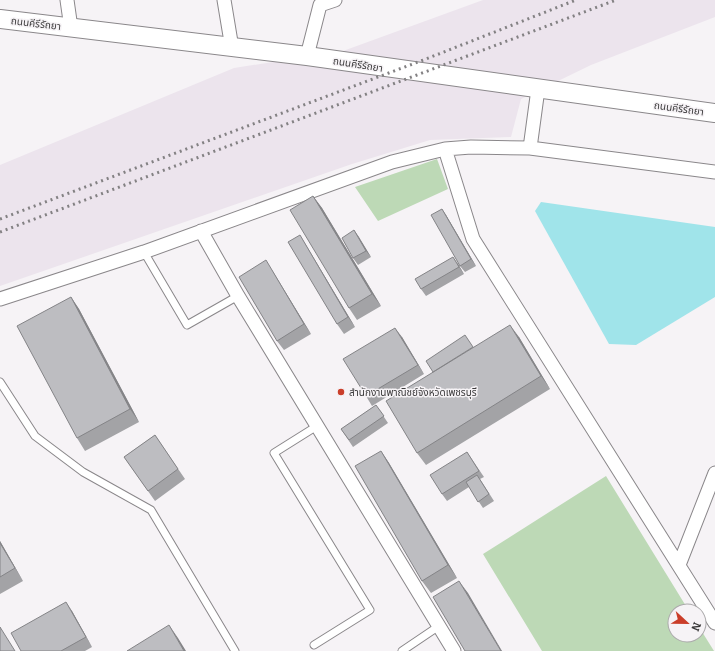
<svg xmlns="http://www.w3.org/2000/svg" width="715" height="651" font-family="Bitter,'Noto Sans Thai',serif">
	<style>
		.built { fill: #ece4ed }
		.green { fill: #bdd9b6 }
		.water { fill: #a0e4ea }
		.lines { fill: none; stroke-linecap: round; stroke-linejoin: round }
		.lane-casing { stroke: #8a878a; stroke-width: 9 }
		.street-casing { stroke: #8a878a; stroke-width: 15 }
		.secondary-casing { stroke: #8a878a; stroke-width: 20 }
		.lane { stroke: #fff; stroke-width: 7 }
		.street { stroke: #fff; stroke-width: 13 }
		.secondary { stroke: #fff; stroke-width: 18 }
		.rail { stroke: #838183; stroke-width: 3; stroke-dasharray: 2 4; stroke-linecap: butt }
		.wall { fill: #a3a3a6 }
		.shaded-wall { fill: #848487 }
		.building { fill: #bdbdc1; stroke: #848487 }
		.poi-dot { fill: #ca3e2a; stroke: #f6f3f6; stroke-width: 1.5 }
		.labels { text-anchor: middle; stroke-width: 3; stroke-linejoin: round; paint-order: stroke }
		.street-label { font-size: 10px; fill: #3a393a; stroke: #f6f3f6 }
		.poi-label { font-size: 10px; fill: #3a393a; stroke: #f6f3f6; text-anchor: start }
	</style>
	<rect width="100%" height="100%" fill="#f6f3f6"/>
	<path class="built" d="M483 0H715V17L591 65 521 99 511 137 430 140 352 164 0 286V165L234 68 343 51Z"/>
	<path class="green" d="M437 159 448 189 378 221 355 187Z
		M606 476 689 611H675V635H699V627L714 651H542L483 554Z"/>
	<path class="water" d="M541 202 715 227V297L636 345 609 344 535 211Z"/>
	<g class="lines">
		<defs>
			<path id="lane" d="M144 252 187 325 238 296
				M0 382 35 436 83 472 151 510 235 651
				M314 645 370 610 274 453 317 426
				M402 651 439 626"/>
			<path id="street" d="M67 0 71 28
				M224 0 232 48
				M307 56 320 5 335 0
				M530 148 538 89
				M445 149 473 239 715 623
				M201 231 238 296 454 651
				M0 299 144 252 392 162 445 149 471 147 530 148 715 172
				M679 565 715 473"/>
			<path id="secondary" d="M0 19 307 56 715 113"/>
		</defs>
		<use href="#lane" class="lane-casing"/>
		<use href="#street" class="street-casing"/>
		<use href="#secondary" class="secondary-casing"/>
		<use href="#lane" class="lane"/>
		<use href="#street" class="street"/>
		<use href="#secondary" class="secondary"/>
		<path class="rail" d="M0 219 426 59 576 0
			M0 232 616 0"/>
	</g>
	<path class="wall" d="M313 196 322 208 381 306 357 320 349 308Z
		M442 209 446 215 476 266 465 272 460 266Z
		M354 230 371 257 358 265 353 258Z
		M300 235 306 245 355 327 344 334 337 324Z
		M458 264 464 274 426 296 421 289Z
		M272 270 311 334 284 350 277 341Z
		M71 297 79 309 139 422 85 451 77 438Z
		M402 337 424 374 372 406 366 396Z
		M519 337 550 389 426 465 417 453 474 347Z
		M376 405 388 423 353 447 341 429Z
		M155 435 185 479 155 501 124 457Z
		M381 451 389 463 457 578 431 593 422 581Z
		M467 452 484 477 480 479 494 501 483 508 469 487 447 501 442 494Z
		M0 541 23 581 0 594Z
		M72 611 92 647 85 651H21Z"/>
	<path class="shaded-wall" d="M313 196 322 208 381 306 372 294Z
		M442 209 446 215 476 266 471 259Z
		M354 230 359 237 371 257 366 251Z
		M300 235 306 245 355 327 348 317Z
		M453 257 458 264 464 274 459 267Z
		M266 260 272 270 311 334 304 324Z
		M71 297 79 309 139 422 130 409Z
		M510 325 519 337 550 389 541 376Z
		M395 328 402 337 424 374 418 365Z
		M381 451 389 463 457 578 448 565Z
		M0 541 23 581 15 568 0 543Z
		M459 581 468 593 502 651H501Z
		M66 602 72 611 92 647 86 637Z
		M169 625 178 638 186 651H184Z"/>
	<path class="building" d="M313 196 372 294 349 308 290 210Z
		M442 209 471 259 460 266 431 215Z
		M354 230 366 251 353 258 342 238Z
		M300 235 348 317 337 324 288 242Z
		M453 257 459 267 421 289 415 279Z
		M266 260 304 324 277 341 239 277Z
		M71 297 130 409 77 438 17 326Z
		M510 325 541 376 417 453 386 401Z
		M395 328 418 365 366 396 343 359Z
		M465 335 473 347 433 372 426 361Z
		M376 405 384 416 349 440 341 429Z
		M155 435 178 469 148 491 124 457Z
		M381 451 448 565 422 581 355 466Z
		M467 452 479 471 442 494 430 475Z
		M477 475 489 494 478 502 466 482Z
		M0 543 15 568 0 577Z
		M459 581 501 651H465L433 597Z
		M66 602 86 637 61 651H21L11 633Z
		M169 625 184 651H127Z
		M0 627 15 651H0Z"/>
	<circle class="poi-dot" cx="341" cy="392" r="4"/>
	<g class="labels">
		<g class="street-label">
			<text transform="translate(36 23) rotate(7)" y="4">ถนนคีรีรัถยา</text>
			<text transform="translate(358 64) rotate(9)" y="4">ถนนคีรีรัถยา</text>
			<text transform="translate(679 108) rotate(8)" y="4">ถนนคีรีรัถยา</text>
		</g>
		<g class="poi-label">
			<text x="349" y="396">สำนักงานพาณิชย์จังหวัดเพชรบุรี</text>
		</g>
	</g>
	<g transform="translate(687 623) rotate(112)"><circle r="19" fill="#f6f3f6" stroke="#aba9ab"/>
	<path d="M0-3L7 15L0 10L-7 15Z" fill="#ca3e2a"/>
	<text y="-6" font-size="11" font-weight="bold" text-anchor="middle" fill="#3a393a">N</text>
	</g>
</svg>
